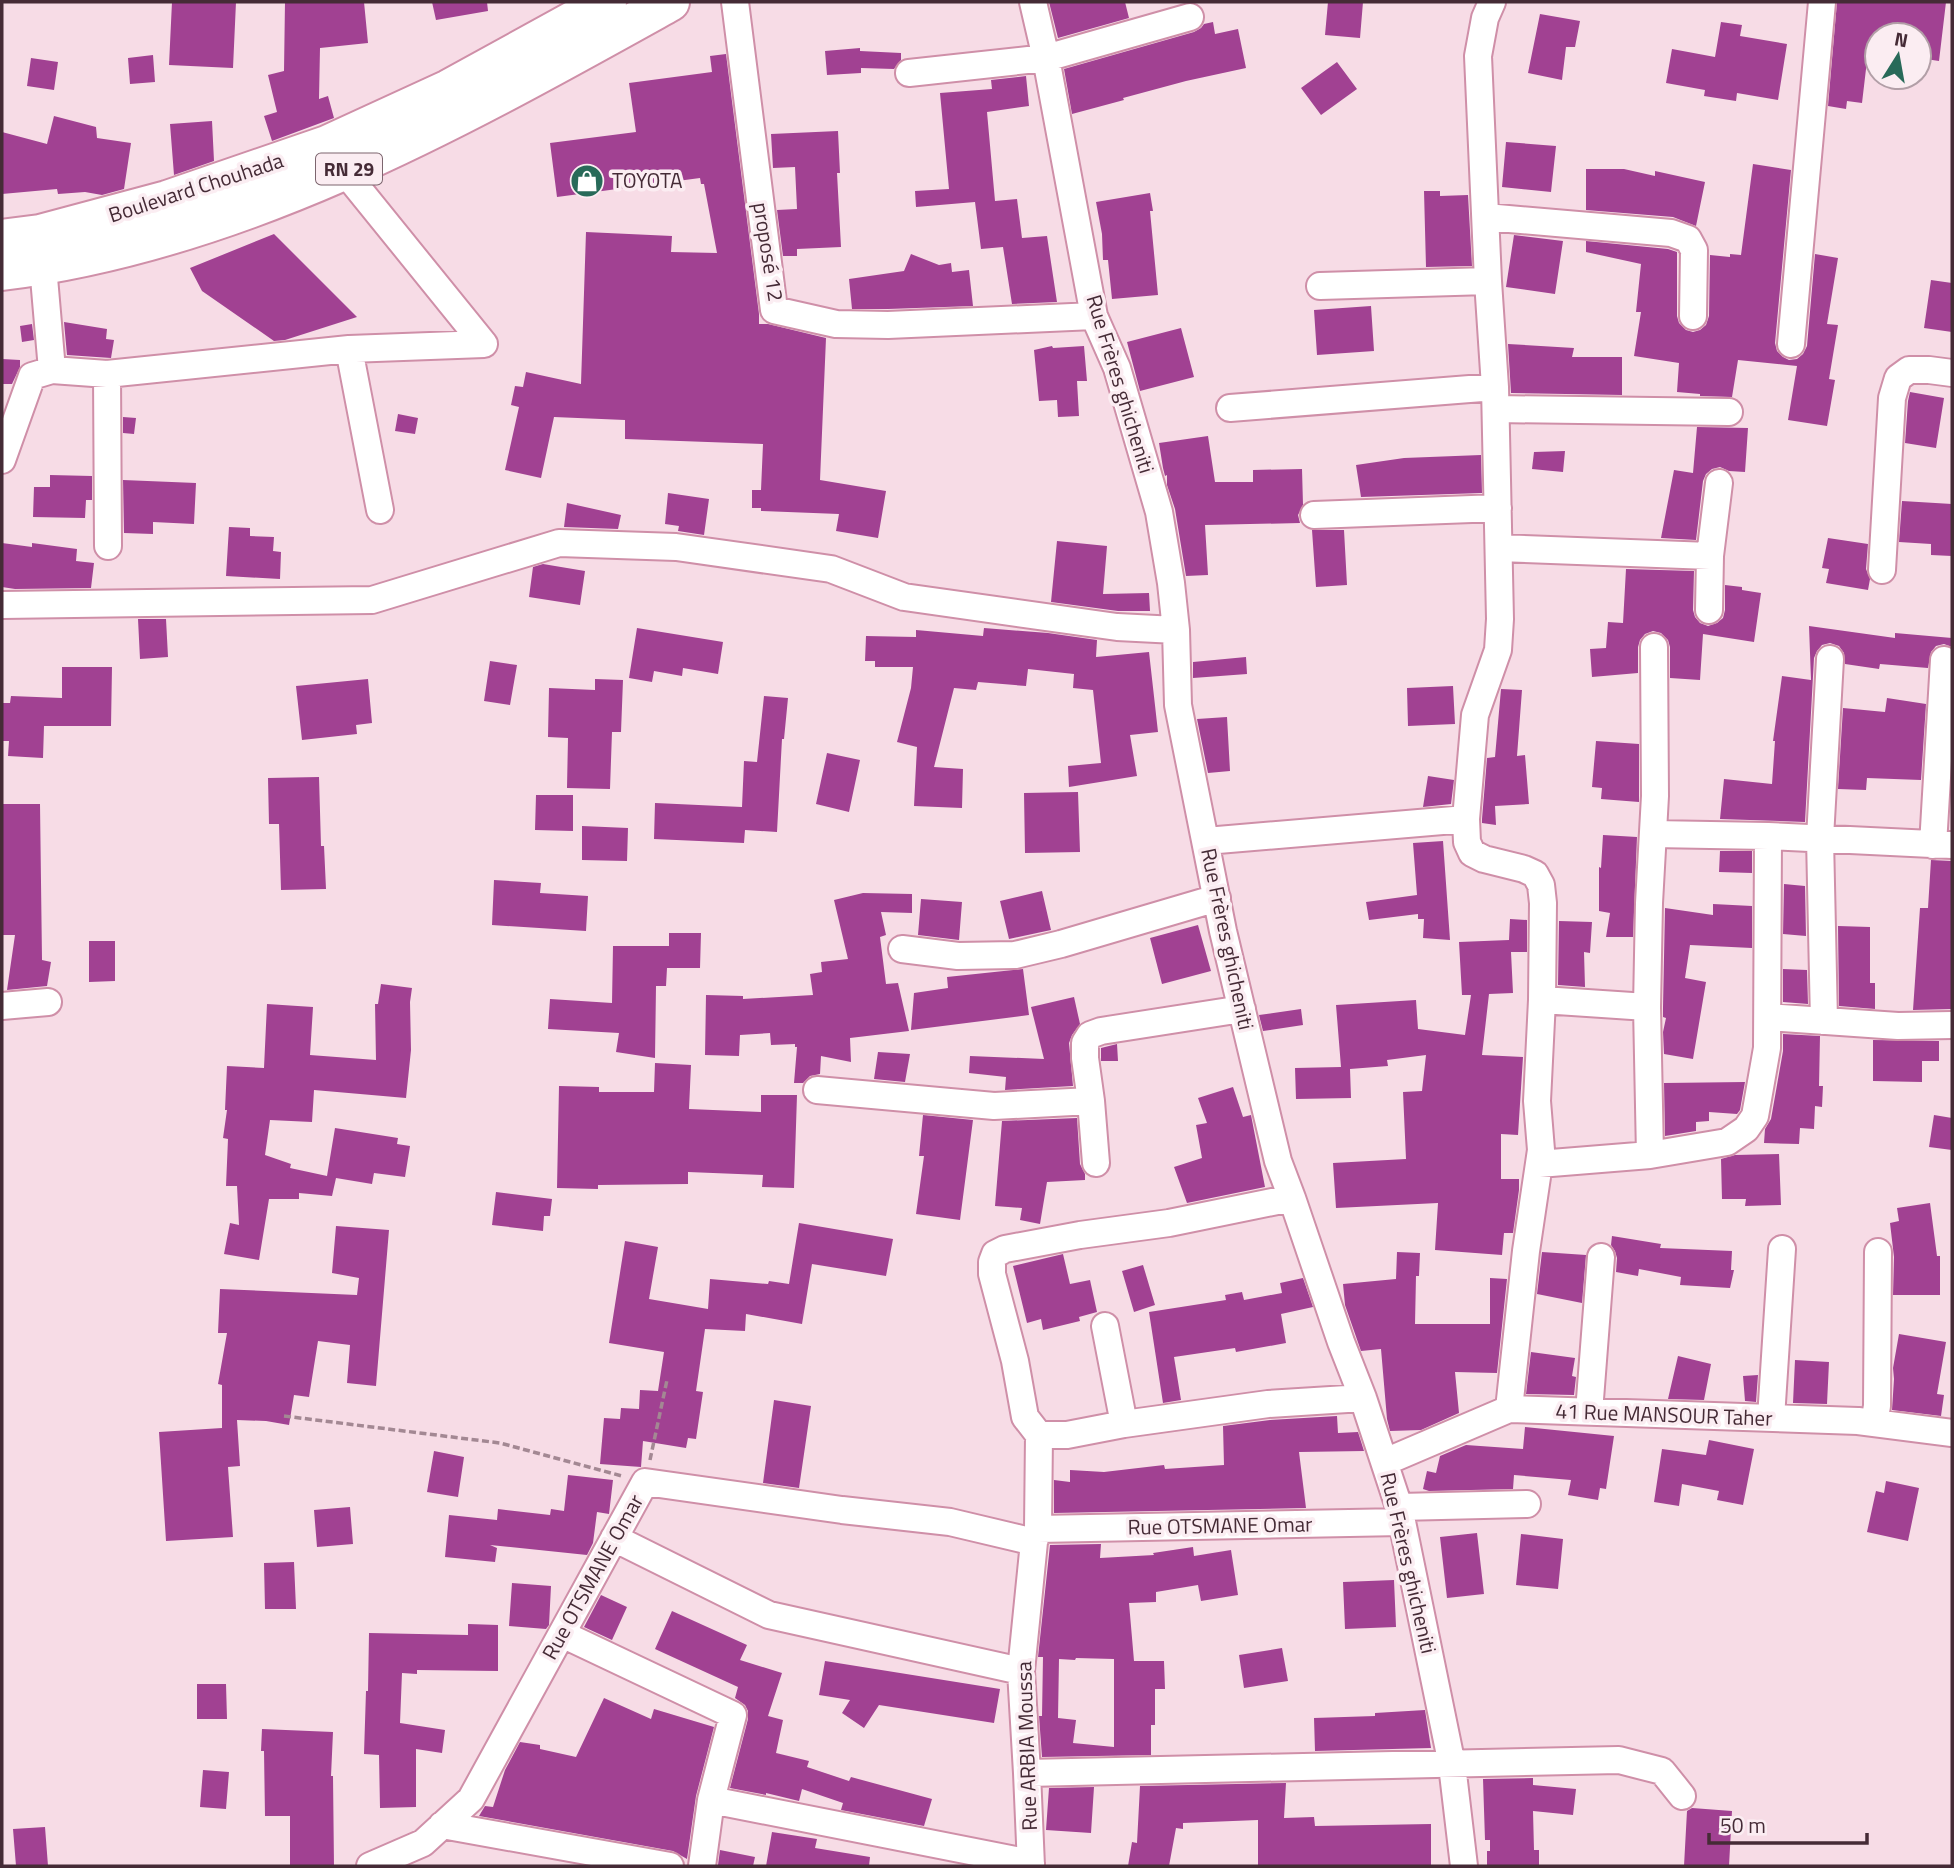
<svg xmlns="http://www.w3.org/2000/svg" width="1954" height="1868" font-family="'Titillium Web',sans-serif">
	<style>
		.building { fill: #a14192; fill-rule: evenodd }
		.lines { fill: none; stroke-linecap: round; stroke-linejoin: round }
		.minor-casing { stroke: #cf8fa8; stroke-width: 30 }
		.highway-casing { stroke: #cf8fa8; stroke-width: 42 }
		.path { stroke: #a38893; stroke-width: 3.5; stroke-dasharray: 7 3.5; stroke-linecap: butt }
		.minor { stroke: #fff; stroke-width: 26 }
		.highway { stroke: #fff; stroke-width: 38 }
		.labels { text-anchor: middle; stroke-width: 7; stroke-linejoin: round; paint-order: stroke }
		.shield { fill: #fbedf2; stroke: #7c656e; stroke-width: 2 }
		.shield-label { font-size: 19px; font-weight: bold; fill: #452b36 }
		.poi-label { font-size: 21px; fill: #452b36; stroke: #fbedf2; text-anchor: start }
		.street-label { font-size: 21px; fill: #452b36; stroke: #fbedf2 }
	</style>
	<rect width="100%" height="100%" fill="#f7dce6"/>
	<path class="building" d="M172 2H236L233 68 169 65Z
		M285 2H364L368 43 320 48 319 99 328 96 334 118 272 141 264 116 277 112 268 75 284 71Z
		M432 2H487L488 11 436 20Z
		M1049 2H1125L1129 18 1058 38Z
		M1328 2H1363L1360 38 1325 35Z
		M1837 2H1946L1939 61 1919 58V35H1877V53L1868 52 1862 103 1847 101 1846 109 1828 106Z
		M1540 14 1580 21 1575 47H1566L1562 80 1528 73Z
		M1213 22 1215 34 1238 29 1246 68 1186 81 1123 98 1124 100 1072 114 1064 69 1194 32 1201 28 1204 24Z
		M1721 22 1742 25 1740 36 1787 44 1778 100 1737 93 1736 101 1704 96 1705 90 1666 83 1672 49 1715 57Z
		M860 48V51L901 53V60L894 69 861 68V73L827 75 825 51Z
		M726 54 759 314V324H768L826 338 820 480 886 491 878 538 836 531 839 514 761 511V508H752V490H761L763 444 625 439V420L554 417 541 478 505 470 519 407 511 405 515 386 523 387 526 372 581 384 586 232 672 236 671 252 717 253 704 184H701L700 178 557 197 550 143 636 132 629 83 712 72 710 56Z
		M153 55 155 82 130 84 128 58Z
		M31 58 58 62 54 90 27 86Z
		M1337 62 1357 89 1321 115 1301 88Z
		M1026 76 1029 106 987 112 995 201 1017 199 1022 238 1047 236 1057 302 1012 304 1003 247 981 249 975 202 916 207 915 191 949 189 940 93 992 89 991 80Z
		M54 116 96 127 97 138 131 143 124 189 102 195 85 192 58 194 57 189 2 194V132L47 144Z
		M212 121 214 161 174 175 170 124Z
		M838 131 840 173H837L841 247 797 249V256H783L777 210 797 209 795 167 773 168 771 134Z
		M1506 142 1556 146 1551 192 1502 187Z
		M1753 164 1791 170 1775 343 1777 351 1783 357 1789 360 1797 359 1803 354 1807 346 1815 254 1838 258 1827 324 1838 325 1829 379 1835 380 1827 426 1788 420 1797 366 1738 360 1732 397 1700 396V394L1677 392 1679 363 1634 356 1641 312H1636L1641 264 1586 252V241L1668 249 1677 252V316L1679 323 1686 330 1693 332 1700 330 1706 325 1709 316 1710 255 1730 257V254L1741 255Z
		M1586 169H1624L1655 176V171L1705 182 1696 226 1673 217 1586 210Z
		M1424 191H1440V196L1468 195 1472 266 1426 267Z
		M1150 193 1153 211H1150L1158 295 1112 299 1108 260H1103L1102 234 1096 202Z
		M274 234 357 317 285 340 274 341 202 291 190 268Z
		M1514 235 1563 241 1555 294 1506 287Z
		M911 254 939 265 951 263 952 272 969 270 973 306 888 309H852L849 279 904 271Z
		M1931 280 1952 283V332L1924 328Z
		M1371 306 1374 351 1317 355 1314 310Z
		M64 322 107 329 106 339 114 340 111 358 67 355Z
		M32 324 34 340 22 342 20 326Z
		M1181 328 1194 377 1140 391 1127 342Z
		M1508 344 1574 348 1572 357H1622V395L1511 393Z
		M1052 346 1053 348 1084 346 1087 381H1077L1079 416 1058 417 1057 400 1039 401 1034 350Z
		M2 359 20 360V367L12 384H2Z
		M1910 392 1944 398 1936 448 1905 443 1908 401Z
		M398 414 418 418 415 434 395 431Z
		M123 417 136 418 134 434 123 433Z
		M1697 427 1748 428 1745 472 1729 471 1720 467 1712 469 1706 474 1703 481 1696 540 1661 538 1674 470 1693 473Z
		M1208 436 1215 482H1253V470L1302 469 1303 505 1298 515 1300 523 1205 525 1208 575 1186 576 1175 509 1167 485V475L1165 476 1163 468 1159 443Z
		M1565 451 1563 472 1532 469 1534 452Z
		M1481 455 1482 493 1361 497 1356 465 1404 458Z
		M50 475 92 476V500H86L85 518 33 517 34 487H50Z
		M123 480 196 483 194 524 153 522V534L124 533Z
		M668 493 709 499 704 535 678 531 679 526 665 524Z
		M1902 501 1952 504V556L1931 555V544L1899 542Z
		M567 503 621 515 618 529 564 527Z
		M229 527 250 528V536L274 537 273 551 281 552 280 579 226 576Z
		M1312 530H1344L1347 585 1316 587Z
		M1828 538 1868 544 1866 569 1870 579 1868 590 1826 583 1829 569 1822 568Z
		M1057 541 1107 546 1103 594 1149 593 1150 611H1118L1051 602Z
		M2 543 32 547V543L77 549 76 561 94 563 91 588 15 589 2 587Z
		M543 564 585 571 580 605 529 597 533 567Z
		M1626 569 1694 571 1693 610 1695 617 1700 623 1708 626 1717 623 1723 618 1725 610V585L1742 587V590L1761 593 1754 642 1703 634 1700 680 1670 678V647L1668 640 1661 633 1653 631 1645 634 1640 640 1638 647V673L1592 677 1590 649 1606 648 1608 622 1623 623Z
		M138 619H166L168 657 140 659Z
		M1809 626 1895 638V633L1952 638V647L1944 644 1936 646 1931 652 1928 668 1880 664 1879 669 1845 664 1844 653 1839 646 1830 643 1822 645 1817 651 1814 658 1805 822 1720 819 1724 779 1772 784 1775 741H1773L1782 676 1811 680Z
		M637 628 723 642 718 674 683 668 682 676 654 671 652 682 629 678Z
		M984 628 1048 633 1097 640 1096 657 1149 652 1158 732 1130 735 1137 776 1069 787 1068 766 1101 763 1093 690 1073 688 1074 674 1028 669 1026 686 978 682 976 690 954 688 934 767 963 769 962 808 914 806 917 747 897 742 911 688 913 667H875V661H865L866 636 916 637V630L983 636Z
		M1246 657 1247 674 1193 678V662Z
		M490 661 517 665 510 705 484 701Z
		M62 667H112L111 726H44L43 758 8 756 9 741H2V703H10L11 696 62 698Z
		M368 679 372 723 356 725 357 734 302 740 296 686Z
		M595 679 623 680 621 732H612L610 789 567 788 568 738 548 737 549 688 595 690Z
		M1453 686 1455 724 1408 726 1407 688Z
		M1501 689 1522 690 1517 756 1525 755 1529 804 1495 806 1496 825 1482 823V819L1487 758 1495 757Z
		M764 696 788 698 784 739H782L777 832 745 830 744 843 654 839 655 803 742 807 744 761 757 762Z
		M1887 698 1926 704 1921 780 1867 778 1866 790 1838 789 1843 708 1885 712Z
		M1227 717 1230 771 1208 773 1197 719Z
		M1596 741 1639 744V802L1601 799 1602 788 1592 787Z
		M827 753 860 760 849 812 816 804Z
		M1428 776 1454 780 1451 804 1423 807Z
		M319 777 321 846H324L326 889 281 890 279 824H269L268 778Z
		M1078 792 1080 852 1025 853 1024 793Z
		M536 795H573V831L535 830Z
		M2 804H40L42 960 51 962 47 986 7 990 15 935H2Z
		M582 826 628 828 627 861 582 860Z
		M1603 835 1637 837 1633 937H1606L1610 913 1599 911V867L1601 868Z
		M1443 841 1450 940 1423 938 1424 919H1418V914L1369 920 1366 902 1417 895 1413 843Z
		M1720 851H1752V873L1719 872Z
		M1931 860 1952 861V1009L1913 1010 1920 908H1928Z
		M494 880 541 883 540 893 588 896 586 931 492 925Z
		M1784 884 1805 886 1806 936 1783 934Z
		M1042 891 1051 930 1009 939 1000 901Z
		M863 893 912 894V913L881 912 886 935 880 937 886 984 898 983 909 1031 850 1038 851 1062 821 1056 820 1074 810 1076 803 1083H794L797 1047H795V1044L771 1045 770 1033 740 1035 739 1056 705 1055 706 995 743 996V999L813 995 810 974 822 972 821 962 848 959 834 900Z
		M921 899 962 902 959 940 918 935Z
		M1713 904 1752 906V948L1690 945 1685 978 1706 982 1693 1059 1664 1054 1663 1032 1666 1018 1663 1017V1007L1665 908 1713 915Z
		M1510 919 1527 920V952H1511L1513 993 1489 994 1482 1055 1523 1057 1518 1135 1501 1134V1179H1519V1190L1513 1233H1504L1502 1255 1435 1250 1438 1203 1336 1208 1333 1163 1406 1159 1403 1092 1422 1091 1426 1055 1387 1060 1388 1066 1350 1069 1351 1098 1296 1099 1295 1068 1341 1067 1336 1005 1416 1000 1418 1029 1465 1035 1471 995H1462L1459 942 1509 940Z
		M1559 921 1592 922 1590 953 1584 952 1585 987 1558 985Z
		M1198 925 1211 971 1162 984 1150 938Z
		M1838 926 1870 927V983H1875V1009L1839 1006Z
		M669 933H701L700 968H667L666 986H656L655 1058 616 1052 619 1033 548 1029 550 999 612 1003 613 946H669Z
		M89 941H115V981L89 982Z
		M1023 969 1029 1015 911 1030 914 993 948 988 947 977Z
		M1783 969 1807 970 1808 1004 1783 1002Z
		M381 984 412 988 410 1002 411 1050 406 1098 314 1090 312 1122 270 1120 265 1155 291 1164 290 1168 327 1176 335 1128 398 1138 397 1144 410 1146 405 1177 374 1173 372 1184 336 1178 332 1196 299 1193V1199H269L259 1260 224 1254 230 1223 239 1225 237 1186H226L228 1139 223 1138 227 1110H225L227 1066 264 1068 267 1004 313 1007 310 1055 376 1060 375 1004H378Z
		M1074 997 1080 1024 1072 1035 1069 1043 1073 1086 1005 1090 1006 1077 969 1073 970 1056 1044 1059 1031 1007Z
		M1301 1009 1303 1025 1263 1031 1259 1015Z
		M1783 1034 1820 1036 1819 1086H1823L1822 1107 1815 1106 1814 1129 1800 1128 1799 1144 1764 1143 1765 1129 1771 1119 1783 1051Z
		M1873 1040 1939 1041V1061H1922V1082L1873 1081Z
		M1117 1044 1118 1061H1101V1048Z
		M878 1052 910 1054 905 1082 874 1079Z
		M655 1063 691 1065 689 1109 761 1112V1095H797L794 1188 762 1187 763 1175 688 1172V1184L598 1185V1189L557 1188 559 1086 599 1087V1092H654Z
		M1745 1082 1740 1110 1737 1114 1709 1112V1121L1696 1122V1131L1665 1136 1664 1083Z
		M1233 1087 1243 1117 1251 1115 1265 1187 1187 1203 1174 1167 1202 1158 1196 1125 1207 1123 1198 1098Z
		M923 1115 973 1120 960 1220 916 1214 924 1156H919Z
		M1934 1115 1952 1118V1150L1929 1147Z
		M1077 1118 1080 1164 1085 1174V1180L1047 1182 1040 1224 1020 1220 1022 1208 995 1206 1002 1121Z
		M1779 1154 1781 1205 1745 1206 1746 1199H1722L1721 1159 1735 1155Z
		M496 1192 552 1199 550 1216H544L543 1231 492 1225Z
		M1930 1203 1937 1256H1940V1295H1893L1894 1257 1890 1223 1899 1221 1897 1208Z
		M799 1223 893 1239 886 1276 812 1264 802 1324 746 1314 745 1331 705 1329 696 1391 703 1392 696 1439 688 1438 686 1448 643 1441 641 1467 600 1464 604 1418 620 1419 621 1408 639 1409 640 1390 658 1391 664 1352 609 1343 625 1241 658 1247 649 1299 708 1309 710 1279 768 1284 769 1281 789 1284Z
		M336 1226 389 1230 376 1386 347 1383 350 1345 318 1341 309 1397 294 1395 289 1425 266 1421 237 1420 240 1466 228 1467 233 1537 166 1541 159 1432 222 1428V1385L218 1384 227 1333H218L220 1289 357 1295 359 1278 332 1273Z
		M1612 1236 1661 1244 1660 1248 1732 1251 1731 1270H1734L1730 1288 1680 1285 1681 1277 1639 1269 1638 1276 1616 1272 1617 1258 1615 1251 1611 1245Z
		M1397 1252 1420 1253 1419 1276H1416L1415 1324H1490V1278L1507 1279 1497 1373 1455 1372 1459 1413 1421 1430 1390 1431 1387 1419 1381 1349 1361 1351 1345 1305 1343 1284 1396 1279Z
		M1542 1252 1586 1255 1582 1303 1537 1294Z
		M1063 1254 1070 1284 1090 1280 1097 1312 1079 1317 1080 1321 1043 1330 1041 1319 1027 1323 1013 1266Z
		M1143 1265 1155 1305 1134 1312 1122 1271Z
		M1303 1278 1313 1307 1281 1314 1286 1343 1236 1352 1235 1348 1174 1357 1181 1400 1163 1403 1149 1312 1226 1300 1225 1295 1242 1292 1244 1300 1282 1293 1280 1283Z
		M1899 1334 1946 1342 1937 1394 1944 1395 1941 1416 1892 1410 1894 1379 1893 1368Z
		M1531 1352 1575 1358 1572 1376 1576 1377 1574 1395 1526 1394Z
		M1678 1356 1711 1364 1704 1400 1668 1399Z
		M1795 1360 1829 1362 1827 1404 1793 1403Z
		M1758 1375 1756 1402 1745 1401 1743 1376Z
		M774 1400 811 1406 799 1488 763 1483Z
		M1337 1416 1338 1433 1358 1432 1364 1451 1299 1452 1306 1508 1054 1513V1480L1070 1482V1470L1104 1472 1164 1465 1165 1469 1224 1465 1223 1426 1270 1420Z
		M1525 1427 1614 1436 1606 1489 1600 1488 1598 1500 1568 1495 1571 1480 1514 1475 1513 1489 1429 1491 1423 1489 1427 1471 1436 1473 1440 1456 1466 1445 1523 1449Z
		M1709 1440 1754 1449 1743 1505 1717 1500 1719 1491 1682 1484 1679 1506 1654 1502 1662 1449 1706 1455Z
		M434 1451 464 1457 458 1497 427 1492Z
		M568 1475 613 1480 609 1514 597 1512 593 1543 587 1555 490 1545 497 1548 495 1562 445 1557 449 1515 497 1520 498 1509 550 1515 551 1509 564 1511Z
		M1886 1481 1919 1488 1908 1541 1867 1532 1876 1491 1884 1493Z
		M350 1507 353 1544 317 1547 314 1510Z
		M1477 1533 1484 1594 1447 1598 1440 1537Z
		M1521 1534 1563 1539 1558 1589 1516 1585Z
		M1101 1544 1100 1558 1154 1555 1153 1553 1193 1547 1194 1556 1231 1550 1238 1595 1201 1601 1198 1585 1156 1592V1602L1129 1603 1134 1661H1164L1165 1689H1155V1725H1151V1755L1042 1757 1039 1716H1042L1043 1657H1038L1050 1545ZM1076 1658 1114 1659V1747L1073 1743 1076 1720 1058 1718 1059 1659 1075 1660Z
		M294 1562 296 1609H265L264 1563Z
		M1394 1580 1396 1627 1345 1629 1343 1582Z
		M512 1583 551 1586 549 1625 546 1629 509 1626Z
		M601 1595 627 1607 612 1640 584 1627Z
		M672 1611 747 1645 740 1660 782 1673 768 1716 783 1720 776 1753 809 1761 807 1767 849 1781 851 1777 932 1799 924 1826 841 1810 843 1803 802 1789 799 1801 766 1793V1795L730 1788 748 1719V1711L745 1705 735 1698 738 1687 655 1649Z
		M468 1624 498 1625V1671L417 1670V1674L402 1673 400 1723 445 1730 442 1753 416 1749V1807L380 1808 379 1755 364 1754 366 1691H368L369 1633 468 1635Z
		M1282 1648 1288 1681 1244 1688 1239 1655Z
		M825 1661 1000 1689 994 1723 879 1705 864 1728 842 1713 850 1700 819 1695Z
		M197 1684H226L227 1719H197Z
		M604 1698 651 1719 654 1709 714 1727 696 1796 687 1859 673 1851 479 1816 485 1806 493 1807 505 1770 520 1742 540 1745V1749L576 1757Z
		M1425 1710 1431 1748 1315 1751 1314 1718 1375 1716V1713Z
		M262 1729 333 1732 331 1776H333L334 1866H290V1816H265L264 1751H261Z
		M203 1770 229 1772 226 1809 200 1807Z
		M1533 1778V1785L1576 1789 1573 1815 1533 1811 1534 1850H1539V1866H1487V1851H1490V1840H1485L1483 1779Z
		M1286 1783 1284 1818 1314 1817 1315 1826 1431 1824V1866H1258V1820L1183 1823V1829L1176 1828 1169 1866H1128L1132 1842 1137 1843 1140 1786Z
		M1094 1787 1091 1833 1046 1830 1049 1788Z
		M1692 1808 1732 1811 1729 1866H1684L1687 1811Z
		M45 1827 48 1866H16L13 1829Z
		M772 1832 817 1839 815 1848 870 1857 869 1866H766Z
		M720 1850 755 1857 753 1866 718 1865Z"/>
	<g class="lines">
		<defs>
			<path id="minor" d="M735 2 774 310 836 324 888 325 1094 316
				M1033 2 1046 58 1094 316 1117 368 1159 512 1171 583 1176 630 1178 705 1223 931 1278 1161 1292 1198 1341 1342 1363 1398 1399 1507 1452 1765 1464 1866
				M909 73 1046 58 1190 17
				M344 171 484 344 349 349
				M1486 217 1671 233 1688 239 1694 250 1693 316
				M1320 286 1488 281
				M1791 344 1822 2
				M52 370 107 374 349 349 380 510
				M107 374 108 546
				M1230 408 1495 387
				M1496 409 1729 412
				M2 460 32 376 52 370 43 266
				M1314 515 1498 508
				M1499 548 1710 556 1709 610
				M1710 556 1719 483
				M1882 570 1892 398 1898 378 1909 370H1929L1952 373
				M2 605 372 600 559 543 676 547 831 569 904 597 1117 627 1176 630
				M1466 819 1475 715 1498 650 1500 619 1495 387 1488 281 1478 56 1485 18 1492 2
				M1653 834 1768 836 1952 845
				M1206 841 1466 819 1467 842 1472 853 1484 859 1524 869 1535 874 1541 885 1543 903 1542 1000 1537 1101 1541 1150 1526 1251 1509 1409
				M1933 845 1944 660
				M902 949 958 956 1015 955 1061 944 1217 898
				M1542 1000 1647 1007
				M2 1006 48 1002
				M1768 1017 1898 1026 1952 1025
				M1824 1021 1820 838 1830 659
				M817 1090 994 1106 1091 1101
				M1650 1155 1647 1007 1649 903 1655 796 1654 647
				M1096 1163 1091 1101 1085 1058V1043L1090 1035 1101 1031 1242 1009
				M1539 1164 1650 1155 1727 1142 1746 1129 1755 1116 1767 1048 1768 836
				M1105 1326 1124 1424 1067 1435H1039L1025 1417 1015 1361 992 1274V1262L995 1254 1005 1249 1080 1235 1169 1223 1292 1198
				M1589 1412 1601 1257
				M1771 1418 1782 1249
				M1874 1423 1877 1406 1878 1252
				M1124 1424 1268 1404 1363 1398
				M1385 1462 1509 1409 1858 1421 1952 1433
				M1399 1507 1527 1504
				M1038 1529 1402 1522
				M614 1538 769 1615 1021 1671
				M562 1634 733 1715 711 1800
				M1027 1773 1619 1760 1662 1771 1682 1796
				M442 1825 670 1866
				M370 1866 423 1843 471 1799 645 1482 842 1510 950 1522 1034 1542
				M702 1866 711 1800 1031 1863
				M1031 1866 1027 1773 1021 1671 1034 1542 1038 1529 1039 1435"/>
			<path id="highway" d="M2 239 40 234 167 200 327 145 449 89 607 2
				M2 271C244 241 461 118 670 2"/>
		</defs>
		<use href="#minor" class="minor-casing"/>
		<use href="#highway" class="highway-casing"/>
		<path class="path" d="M284 1416 500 1443 622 1476
			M650 1460 667 1380"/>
		<use href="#minor" class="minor"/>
		<use href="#highway" class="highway"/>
	</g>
	<defs>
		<symbol id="shop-disc" viewBox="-11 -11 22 22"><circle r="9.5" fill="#286a59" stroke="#fbedf2"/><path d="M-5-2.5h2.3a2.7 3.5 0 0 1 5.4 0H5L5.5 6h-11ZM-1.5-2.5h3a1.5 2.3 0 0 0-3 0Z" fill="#fff"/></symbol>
	</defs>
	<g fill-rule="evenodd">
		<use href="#shop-disc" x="568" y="162" width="38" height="38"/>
	</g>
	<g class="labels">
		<rect class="shield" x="316" y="153.5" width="66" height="31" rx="5"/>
		<g class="shield-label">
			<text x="349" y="176">RN 29</text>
		</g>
		<g class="poi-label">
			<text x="612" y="188">TOYOTA</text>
		</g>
		<g class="street-label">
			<text transform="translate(196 188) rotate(-18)" y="7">Boulevard Chouhada</text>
			<text transform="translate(768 252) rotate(81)" y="7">proposé 12</text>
			<text transform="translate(1120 384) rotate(73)" y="7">Rue Frères ghicheniti</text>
			<text transform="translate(1227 939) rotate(78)" y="7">Rue Frères ghicheniti</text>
			<text transform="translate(1664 1415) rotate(2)" y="7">41 Rue MANSOUR Taher</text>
			<text transform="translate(1220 1526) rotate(-1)" y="7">Rue OTSMANE Omar</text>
			<text transform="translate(1408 1563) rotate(77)" y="7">Rue Frères ghicheniti</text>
			<text transform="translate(593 1577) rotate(-61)" y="7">Rue OTSMANE Omar</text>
			<text transform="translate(1027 1746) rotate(-92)" y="7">Rue ARBIA Moussa</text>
		</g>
	</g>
	<rect width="1954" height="1868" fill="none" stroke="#452b36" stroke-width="7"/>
	<g transform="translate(1898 56) rotate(11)"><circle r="33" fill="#fbedf2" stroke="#b29fa7" stroke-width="2"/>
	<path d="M0-5L12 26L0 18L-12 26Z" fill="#286a59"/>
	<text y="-10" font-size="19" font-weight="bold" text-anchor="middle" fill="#452b36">N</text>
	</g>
	<path d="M1709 1833v10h158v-10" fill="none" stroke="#452b36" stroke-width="3.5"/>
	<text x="1720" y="1833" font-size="21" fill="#452b36" stroke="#fbedf2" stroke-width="5" paint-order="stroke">50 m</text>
</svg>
